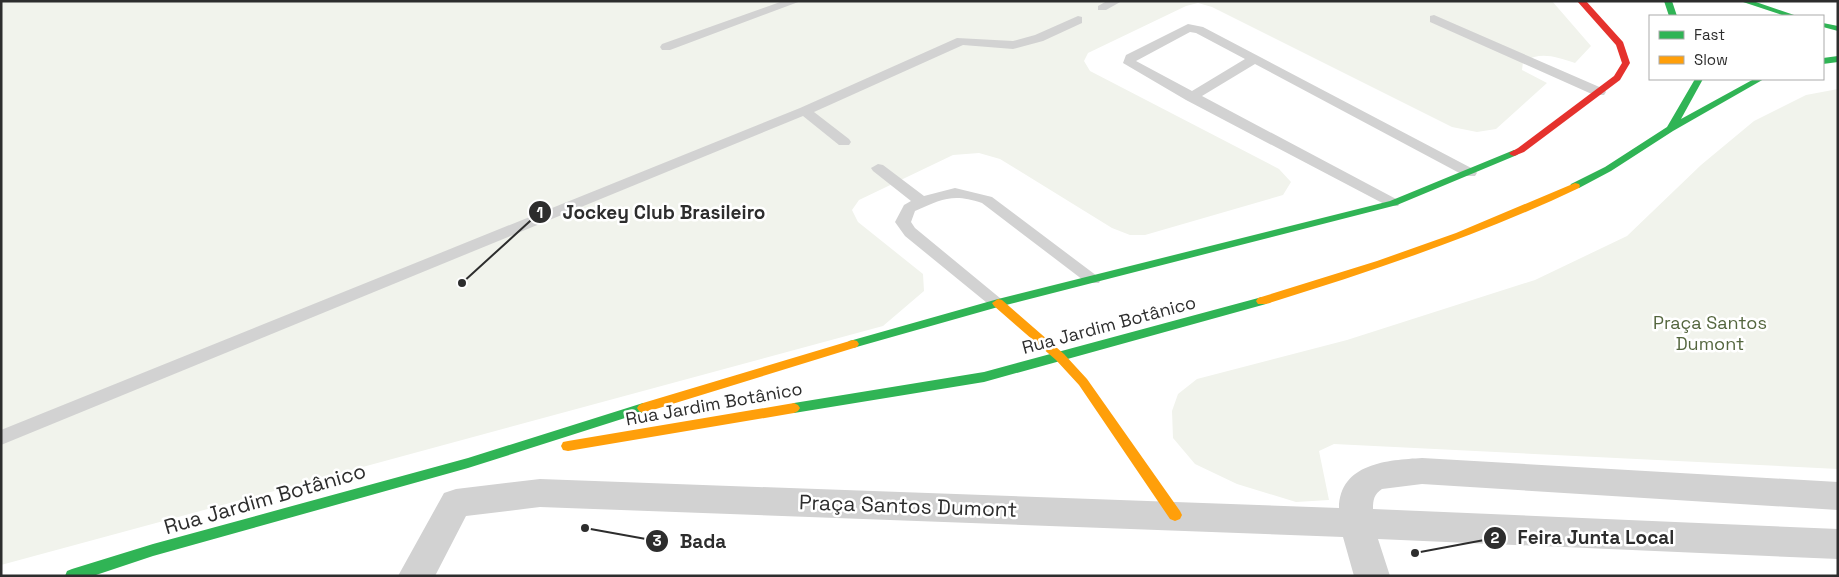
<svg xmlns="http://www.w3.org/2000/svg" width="1839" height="577" font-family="'Space Grotesk',sans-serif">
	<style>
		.green { fill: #f1f3ec }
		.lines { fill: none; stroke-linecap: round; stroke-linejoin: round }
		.lane { fill: #d2d2d2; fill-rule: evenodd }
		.street { fill: #d2d2d2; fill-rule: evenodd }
		.fast { fill: #30b455; fill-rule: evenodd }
		.slow { fill: #ff9f0a; fill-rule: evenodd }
		.jam { fill: #e5322d; fill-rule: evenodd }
		.labels { text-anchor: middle; stroke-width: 5; stroke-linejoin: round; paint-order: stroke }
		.park-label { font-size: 18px; fill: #54663e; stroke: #fff }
		.street-label { font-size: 18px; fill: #2d2d2d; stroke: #fff }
		.near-street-label { font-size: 21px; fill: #2d2d2d; stroke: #fff }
		.leader { fill: none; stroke: #2d2d2d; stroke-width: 2 }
		.callout-dot { fill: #2d2d2d; stroke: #fff; stroke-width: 2 }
		.mark-label { font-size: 15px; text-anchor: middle; font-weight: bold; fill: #fff }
		.callout-label { font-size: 19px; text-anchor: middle; font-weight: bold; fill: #2d2d2d; stroke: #fff; stroke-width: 5; stroke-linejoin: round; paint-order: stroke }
	</style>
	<rect width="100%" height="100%" fill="#fff"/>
	<path class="green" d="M1 1H1552L1591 46 1575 63C1555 57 1541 51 1523 62L1522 70 1547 83 1496 129 1477 132 1452 127 1212 7 1198 3 1186 6 1088 53 1084 61 1090 71 1279 169 1291 182 1283 195 1145 235H1130L1112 228 1000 159 979 153 953 155 859 200 852 210 858 222 923 274 924 291 883 326 1 565Z
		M1838 89V469L1334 444 1319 451 1329 500 1296 502 1237 484 1195 464 1173 438 1172 411 1178 394 1197 379 1347 340 1535 280 1627 236 1701 165 1754 121 1806 95Z"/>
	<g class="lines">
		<path class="lane" d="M783 1H801L670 50H662L660 47 662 44Z
			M1107 1H1122L1106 10H1098V6Z
			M1434 15 1604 89 1606 92 1604 95H1594L1430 22V16Z
			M1078 16 1082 17V23L1043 41 1013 49 963 45 814 112 849 139 851 142 849 145H839L803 116 1 445V430L800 108 957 38 1013 41 1035 35Z
			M1188 24 1203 27 1475 170 1477 173 1475 176H1465L1255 64 1202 96 1398 200 1400 203 1398 206H1388L1186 100 1123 63 1126 55ZM1190 32 1196 33 1245 59 1192 91 1136 61Z
			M878 164 883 165 924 196 955 188 992 197 1101 279 1099 283H1087L982 203C953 193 942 199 915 211L911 222 915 228 1006 303 1004 307H992L905 236 895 222 904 205 911 201 873 171 871 168Z"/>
		<path class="street" d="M1422 458 1838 482V510L1422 484 1382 489C1374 494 1373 500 1373 509L1838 529V559L1378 539 1390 576H1354L1343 537 540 507 466 516 435 576H398L444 493 456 489 540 479 1339 508C1340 463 1388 460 1422 458Z"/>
		<path class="fast" d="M1664 1H1672L1677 16H1669Z
			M1740 1H1753L1797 16H1785Z
			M1823 23 1838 26V31L1823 27Z
			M1838 56V62L1823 64V58Z
			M1695 79H1703L1681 119 1754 79H1764L1673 131 1611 171 1579 188H1571L1570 186 1571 184 1605 167 1667 127Z
			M1514 150 1519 153 1517 155 1397 205 998 307 853 348 849 347 847 344 849 341 853 340 998 299 1390 201Z
			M1262 297 1266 298 1268 301 1266 304 984 382 794 413 790 411 788 408 790 405 794 403 984 372Z
			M643 403 647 405 649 408 647 411 468 468 153 556 93 576H65L67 571 72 569 153 544 468 458Z"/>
		<path class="slow" d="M1575 183 1579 184 1580 186 1579 188C1478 236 1372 271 1266 304H1258L1256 301 1258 298 1377 261 1456 233Z
			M998 299 1002 300 1064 354 1087 379 1180 511 1182 515 1180 519 1175 521 1170 519 1079 385 1056 360 994 306 992 303Z
			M853 340 857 341 859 344 857 347 643 413 639 411 637 408 639 405 643 403Z
			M794 403 798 405 800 408 798 411 794 413 568 451 563 450 561 446 563 442 568 441Z"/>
		<path class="jam" d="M1577 1H1586L1623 42 1630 63 1620 80 1524 152 1514 156 1511 155 1509 153 1518 148 1614 76 1622 63 1616 45Z"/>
	</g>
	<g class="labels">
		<g class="park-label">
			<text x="1710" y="329">Praça Santos<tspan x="1710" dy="21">Dumont</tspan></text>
		</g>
		<g class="street-label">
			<text transform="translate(1109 325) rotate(-15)" y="6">Rua Jardim Botânico</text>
			<text transform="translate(714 404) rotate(-10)" y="6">Rua Jardim Botânico</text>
		</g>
		<g class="near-street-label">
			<text transform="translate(265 499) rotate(-16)" y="7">Rua Jardim Botânico</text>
			<text transform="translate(908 506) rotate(2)" y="7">Praça Santos Dumont</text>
		</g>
	</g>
	<path class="leader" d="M462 283L540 212M1415 553L1495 538M585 528L657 541"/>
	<g class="callout-dot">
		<circle cx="462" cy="283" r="5"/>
		<circle cx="1415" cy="553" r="5"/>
		<circle cx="585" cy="528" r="5"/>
		<circle cx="540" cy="212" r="12"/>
		<circle cx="1495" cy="538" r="12"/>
		<circle cx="657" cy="541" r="12"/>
	</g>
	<g class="mark-label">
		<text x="540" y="218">1</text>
		<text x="1495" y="543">2</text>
		<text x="657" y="546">3</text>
	</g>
	<g class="callout-label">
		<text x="664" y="219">Jockey Club Brasileiro</text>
		<text x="1596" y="544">Feira Junta Local</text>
		<text x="703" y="548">Bada</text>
	</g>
	<rect width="1839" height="577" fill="none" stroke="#2d2d2d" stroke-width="5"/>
	<rect x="1649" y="15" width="175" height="65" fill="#ffffff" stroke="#ababab"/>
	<rect x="1659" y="31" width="25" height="8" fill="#30b455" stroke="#ababab"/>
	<text x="1694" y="40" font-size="15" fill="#2d2d2d">Fast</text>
	<rect x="1659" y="56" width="25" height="8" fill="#ff9f0a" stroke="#ababab"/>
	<text x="1694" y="65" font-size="15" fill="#2d2d2d">Slow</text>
</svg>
